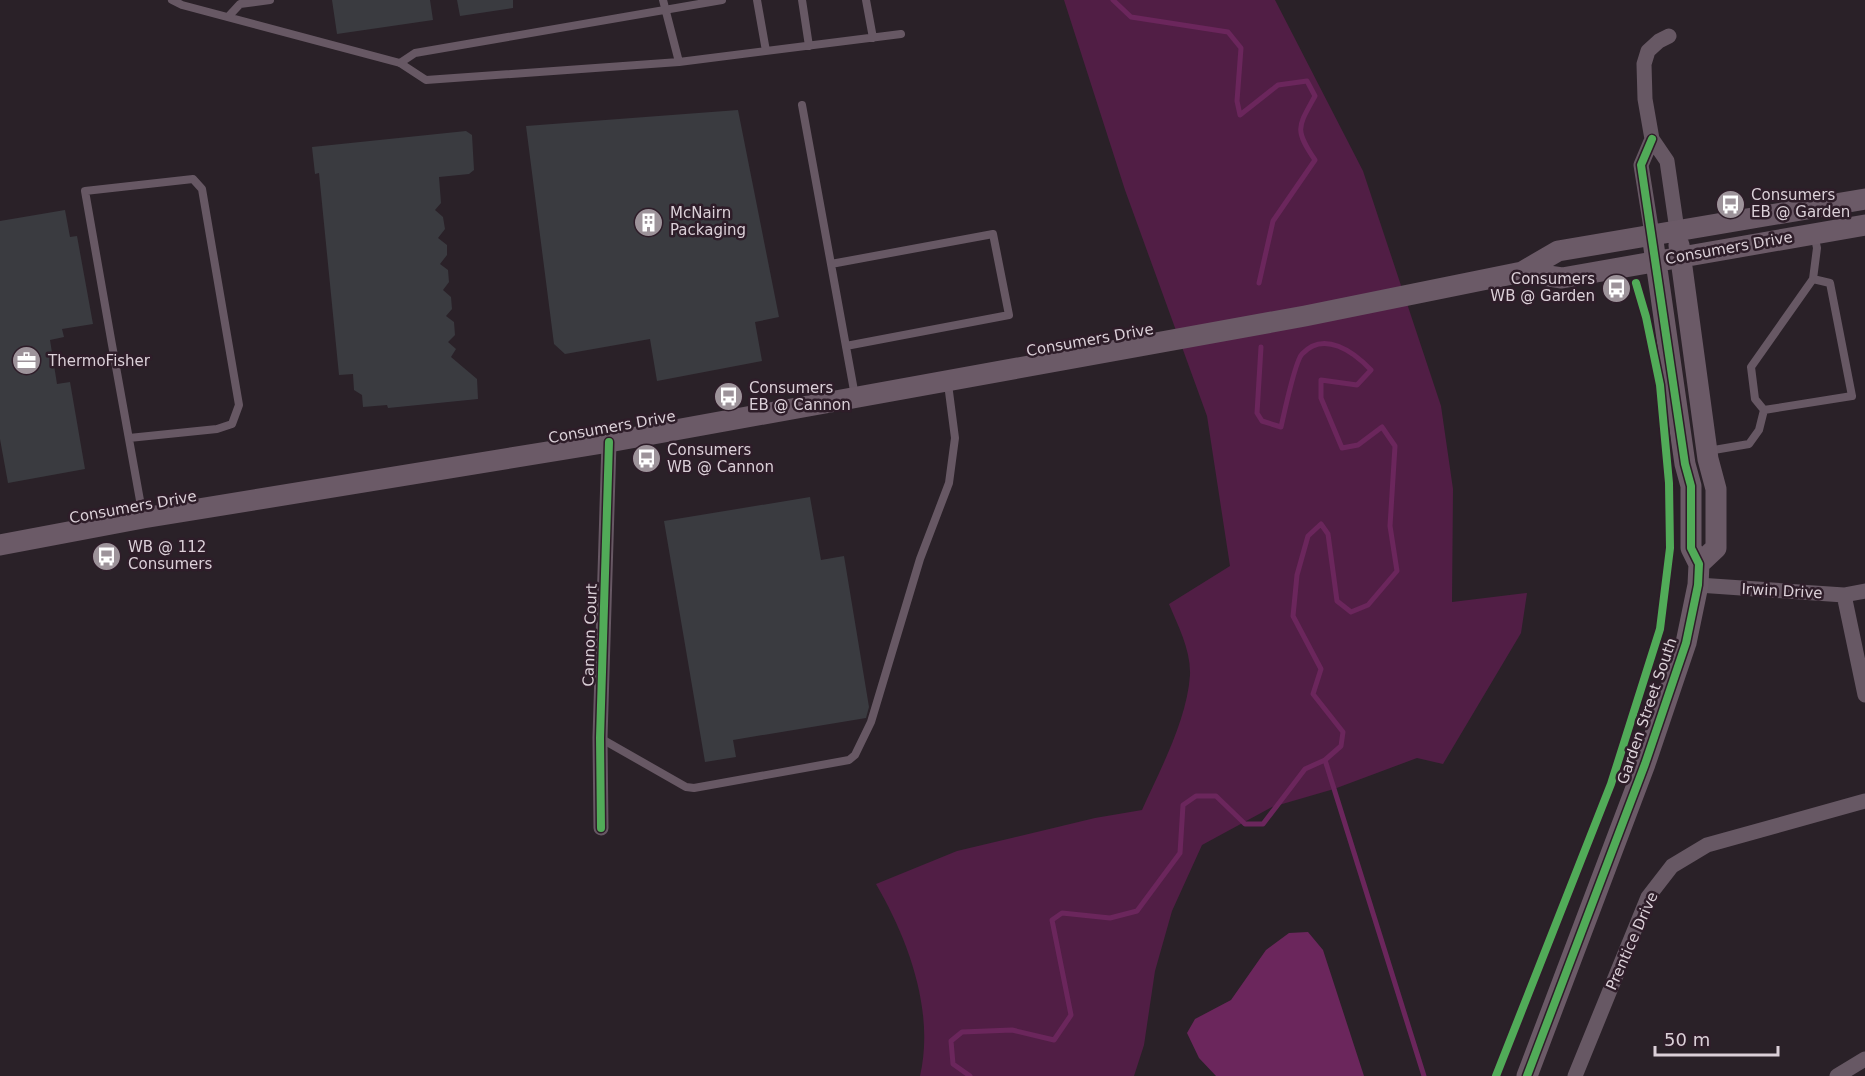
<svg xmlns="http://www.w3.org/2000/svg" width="1865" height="1076" font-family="'DejaVu Sans',sans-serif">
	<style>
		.green { fill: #511e45 }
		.water { fill: #6b265c }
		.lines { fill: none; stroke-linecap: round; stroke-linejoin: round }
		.stream { stroke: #6b265c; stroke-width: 5 }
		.building { fill: #3a3b40 }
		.lane { stroke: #675864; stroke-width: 8 }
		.street { stroke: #675864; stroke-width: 15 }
		.secondary { stroke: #6b5a67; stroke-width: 21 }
		.cycleway-casing { stroke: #2e1d29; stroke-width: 11 }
		.cycleway { stroke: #51ab58; stroke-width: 8 }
		.labels { text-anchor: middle; stroke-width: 5; stroke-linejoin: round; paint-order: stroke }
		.poi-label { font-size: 15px; fill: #dbd0d8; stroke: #2e1d29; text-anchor: start }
		.street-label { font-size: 15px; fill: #dbd0d8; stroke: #2e1d29 }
	</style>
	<rect width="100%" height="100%" fill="#2a2128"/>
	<path class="green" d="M1064 0H1275L1363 171 1441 406 1453 489 1452 602 1527 593 1521 633 1443 764 1417 758 1334 789 1272 807 1202 845 1172 911 1155 971 1144 1045 1134 1076H920C935 1011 908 939 876 884L957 851 1095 818 1142 810C1160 770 1187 720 1190 675 1191 650 1178 626 1169 604L1230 566 1207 416 1125 190Z"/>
	<path class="water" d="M1308 932 1323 950 1364 1076H1216L1199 1058 1187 1033 1195 1019 1231 1000 1266 950 1289 933Z"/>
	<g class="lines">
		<path class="stream" d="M1113 0 1131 17 1228 32 1241 48 1237 101 1240 115 1278 85 1307 81 1315 96C1298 127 1294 129 1315 160L1273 221 1259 283
			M1325 760 1424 1076
			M970 1076 953 1064 951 1041 962 1032 1012 1030 1054 1040 1071 1015 1052 920 1062 913 1110 918 1137 911 1180 853 1183 805 1196 796H1216L1245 824H1263L1305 769 1325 760 1341 746 1343 732 1313 694 1321 669 1293 616 1297 575 1308 536 1321 524 1328 534 1337 601 1351 612 1368 605 1397 571 1390 526 1395 446 1382 427 1358 445 1342 448 1321 398V380L1357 385 1371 370C1354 352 1324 330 1302 354 1295 361 1284 414 1281 427L1262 421 1257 413 1261 347"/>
	</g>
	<path class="building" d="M332 0H430L433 20 337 34Z
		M457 0H513V8L460 16Z
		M738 110 779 317 755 322 762 361 657 381 650 339 565 354 554 344 526 126Z
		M466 131 472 135 474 170 469 174 439 177 441 203 435 210 443 217 445 229 438 238 447 245V255L440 264 448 270 449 282 443 290 451 297 452 309 446 316 454 322 455 335 448 342 456 349 451 357 477 379 478 399 388 408 387 405 363 407 362 395 354 390 353 374 339 375 319 173 315 174 312 147Z
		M65 210 70 237 77 236 93 324 62 329 64 337 50 340 57 384 70 382 85 469 8 483 0 439V221Z
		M810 497 821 560 844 556 869 707 866 718 733 740 736 757 705 762 664 521Z"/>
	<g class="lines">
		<path class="lane" d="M172 0 182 5 400 63 426 80 679 62 663 0
			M757 0 766 51
			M802 0 809 46
			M866 0 873 38
			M228 17 240 4 270 0
			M679 62 901 34
			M400 63 415 53 722 0
			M802 105 855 396
			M831 264 993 234 1009 315 846 346
			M1764 410 1852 396 1830 283 1813 279 1817 248 1814 234
			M1764 410 1755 399 1751 367 1813 279
			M129 438 217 429 232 424 239 405 202 189 193 179 85 191C104 300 123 408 143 517
			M1708 451 1749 444 1759 430 1764 410
			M600 738 686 787 694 788 849 760 855 755 871 722 920 559 949 483 955 438 948 384"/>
		<path class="street" d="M1669 36 1659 41 1648 51 1644 64 1645 99 1652 139 1667 161 1677 230
			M1652 139 1641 165 1652 234
			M1698 585 1844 595 1865 591
			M1844 595 1865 695
			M601 828 600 738 609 442
			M1575 1076 1648 897 1672 866 1707 845 1865 801
			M1837 1076 1865 1059"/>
		<path class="secondary" d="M1679 245 1708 459 1716 489V548L1699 564
			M1522 272 1562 278 1865 225
			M0 545 143 518 609 442 1305 316 1522 272 1558 251 1865 199
			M1527 1076 1645 764 1686 643 1698 585 1699 564 1691 548V486L1685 464 1652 234"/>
		<defs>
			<path id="cycleway" d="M601 828 600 738 609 442
				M1496 1076 1611 784 1660 629 1670 548 1669 483 1660 385 1646 317 1636 283
				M1527 1076 1645 764 1686 643 1698 585 1699 564 1691 548V486L1685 464 1641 165 1652 139"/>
		</defs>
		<use href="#cycleway" class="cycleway-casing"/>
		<use href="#cycleway" class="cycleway"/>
	</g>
	<defs>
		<symbol id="bus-disc" viewBox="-11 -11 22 22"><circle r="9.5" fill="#9d939a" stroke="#2e1d29"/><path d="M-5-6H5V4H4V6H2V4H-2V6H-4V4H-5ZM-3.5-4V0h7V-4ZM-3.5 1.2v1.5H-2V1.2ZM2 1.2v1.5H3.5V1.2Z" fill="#fff"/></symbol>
		<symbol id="building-disc" viewBox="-11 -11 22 22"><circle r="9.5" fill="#9d939a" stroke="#2e1d29"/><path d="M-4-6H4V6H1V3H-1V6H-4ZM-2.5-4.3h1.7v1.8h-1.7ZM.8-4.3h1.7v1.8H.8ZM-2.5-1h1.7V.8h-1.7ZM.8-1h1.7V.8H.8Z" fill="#fff"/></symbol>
		<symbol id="office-disc" viewBox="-11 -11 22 22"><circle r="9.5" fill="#9d939a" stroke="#2e1d29"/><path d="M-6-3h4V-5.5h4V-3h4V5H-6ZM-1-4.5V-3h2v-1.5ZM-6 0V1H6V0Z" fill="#fff"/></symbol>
	</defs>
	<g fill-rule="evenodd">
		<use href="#bus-disc" x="1714" y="188" width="33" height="33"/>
		<use href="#building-disc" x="632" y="206" width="33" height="33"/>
		<use href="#bus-disc" x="1600" y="272" width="33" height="33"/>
		<use href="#office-disc" x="10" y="344" width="33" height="33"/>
		<use href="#bus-disc" x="712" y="380" width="33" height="33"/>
		<use href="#bus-disc" x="630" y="442" width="33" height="33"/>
		<use href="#bus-disc" x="90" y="540" width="33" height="33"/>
	</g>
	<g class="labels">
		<g class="poi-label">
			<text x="1751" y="200">Consumers<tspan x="1751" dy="17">EB @ Garden</tspan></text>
			<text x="670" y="218">McNairn<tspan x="670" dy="17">Packaging</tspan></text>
			<text x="1595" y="284" text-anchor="end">Consumers<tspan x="1595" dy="17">WB @ Garden</tspan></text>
			<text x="48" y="366">ThermoFisher</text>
			<text x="749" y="393">Consumers<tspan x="749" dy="17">EB @ Cannon</tspan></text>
			<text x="667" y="455">Consumers<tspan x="667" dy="17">WB @ Cannon</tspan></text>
			<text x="128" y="552">WB @ 112<tspan x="128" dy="17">Consumers</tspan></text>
		</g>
		<g class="street-label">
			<text transform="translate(1729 248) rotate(-10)" y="5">Consumers Drive</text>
			<text transform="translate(1090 340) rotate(-10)" y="5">Consumers Drive</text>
			<text transform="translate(612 427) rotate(-10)" y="5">Consumers Drive</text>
			<text transform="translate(133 507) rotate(-10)" y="5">Consumers Drive</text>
			<text transform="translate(1782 591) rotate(3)" y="5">Irwin Drive</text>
			<text transform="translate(590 635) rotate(-88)" y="5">Cannon Court</text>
			<text transform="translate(1647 711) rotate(-71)" y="5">Garden Street South</text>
			<text transform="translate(1632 941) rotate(-66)" y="5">Prentice Drive</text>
		</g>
	</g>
	<path d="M1655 1046v9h123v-9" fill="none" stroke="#dbd0d8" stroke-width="3"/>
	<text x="1664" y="1046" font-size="18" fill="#dbd0d8" stroke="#2e1d29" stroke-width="4.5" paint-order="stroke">50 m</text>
</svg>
